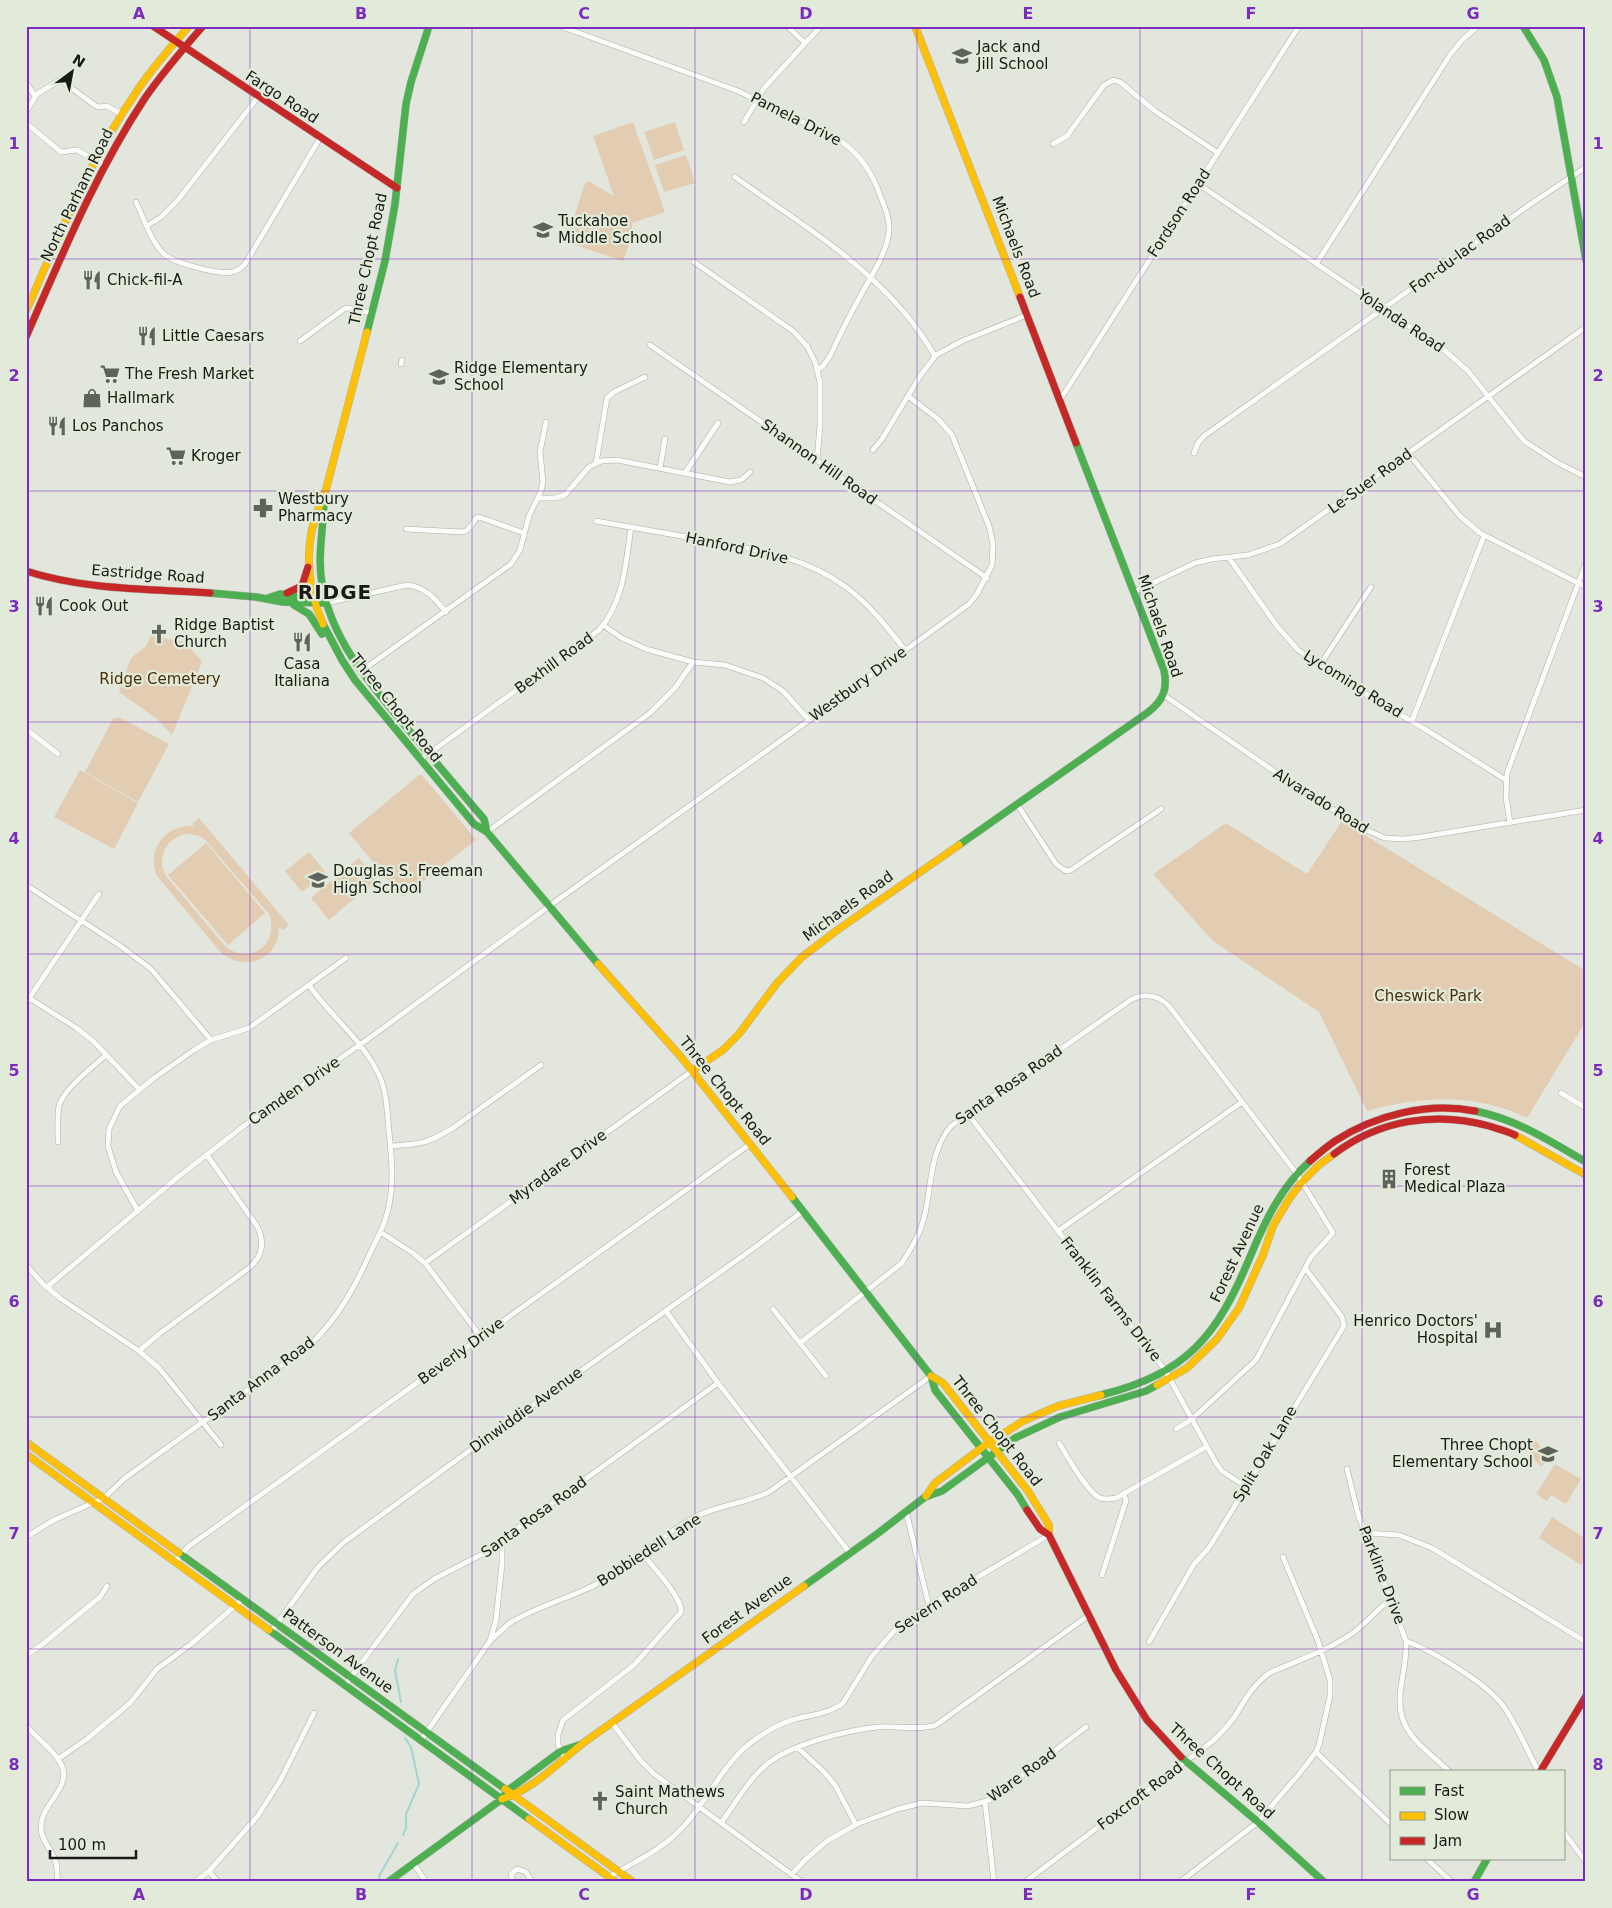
<svg xmlns="http://www.w3.org/2000/svg" width="1612" height="1908" font-family="'DejaVu Sans',sans-serif">
	<style>
		.green { fill: #e3cdb2; fill-rule: evenodd }
		.lines { fill: none; stroke-linecap: round; stroke-linejoin: round }
		.stream { stroke: #9ed7d0; stroke-width: 2 }
		.street-casing { stroke: #abaea7; stroke-width: 6 }
		.fast-casing { stroke: #abaea7; stroke-width: 8 }
		.slow-casing { stroke: #abaea7; stroke-width: 8 }
		.jam-casing { stroke: #abaea7; stroke-width: 8 }
		.street { stroke: #fbfbfa; stroke-width: 5 }
		.fast { stroke: #4caf50; stroke-width: 7 }
		.slow { stroke: #ffc107; stroke-width: 7 }
		.jam { stroke: #c62828; stroke-width: 7 }
		.grid { fill: none; stroke: #7b2cbf; stroke-width: 1; stroke-opacity: 0.55 }
		.labels { text-anchor: middle; stroke-width: 4.5; stroke-linejoin: round; paint-order: stroke }
		.poi-label { font-size: 15px; fill: #181b15; stroke: #e2ead9; text-anchor: start }
		.street-label { font-size: 15px; fill: #181b15; stroke: #e2ead9 }
		.park-label { font-size: 15px; fill: #4c2e0a; stroke: #e2ead9 }
		.district-label { font-size: 20px; font-weight: bold; letter-spacing: 1px; fill: #181b15; stroke: #e2ead9 }
		.neatline { fill: none; stroke: #7b2cbf; stroke-width: 2 }
		.grid-label { font-size: 16px; text-anchor: middle; font-weight: bold; fill: #7b2cbf }
	</style>
	<rect width="100%" height="100%" fill="#e2e6dd"/>
	<path class="green" d="M633 122 665 212 632 223V236L623 261 572 244 567 239 584 186 588 181 614 196 593 136Z
		M675 122 684 150 654 160 644 132Z
		M686 155 695 183 664 192 655 165Z
		M151 636 186 642 202 662 172 735 157 719 119 692 131 658 146 646Z
		M119 717 169 744 138 802 85 772 113 719Z
		M80 770 138 803 114 849 54 817Z
		M419 775H422L476 840 405 896 400 895 349 833Z
		M199 818 289 925 283 930 279 927C279 959 247 972 222 954L157 876C146 850 165 824 194 826L192 824ZM185 834 197 835 205 840 269 914C280 943 251 966 226 947L166 876C156 858 166 839 185 834Z
		M1342 821 1586 971V1021L1527 1118C1478 1093 1419 1096 1367 1111L1319 1012 1213 941 1153 874 1226 823 1307 874Z
		M206 843 265 913 228 945 168 875Z
		M309 852 326 873 302 892 285 871Z
		M359 858 377 879 329 920 311 898Z
		M1536 1441 1551 1459 1541 1467 1526 1449Z
		M1555 1464 1581 1479 1566 1504 1551 1495 1547 1501 1536 1494Z
		M1552 1517 1586 1539V1558L1581 1565 1539 1538Z"/>
	<g class="lines">
		<path class="stream" d="M398 1659 395 1670 401 1702
			M403 1835 406 1828V1814L419 1784 411 1747 405 1738
			M380 1881 379 1876 398 1843"/>
		<defs>
			<path id="street" d="M560 26 738 91 836 138C856 150 868 166 877 187 882 201 890 216 889 231 887 252 873 273 863 291 851 313 840 334 830 356L823 366 818 369
				M787 26 805 43
				M26 83 35 96
				M26 112 37 94 58 81 63 82 96 106 99 107 107 106 121 114
				M744 122 764 88 821 26
				M26 123 61 152 77 150 104 165
				M1053 144 1067 136 1104 85 1114 80 1120 82 1155 111 1218 153
				M735 177C793 219 855 255 902 310 915 324 925 340 935 356
				M1198 184 1443 349 1468 371 1524 441 1558 463 1586 477
				M136 202C144 219 150 239 163 253 172 263 220 275 232 272 238 271 241 268 245 264L320 138
				M147 226 161 217 178 200 258 97
				M694 262 793 331 807 346 815 362 820 382V425L817 460
				M1316 264 1450 55 1462 40 1478 26
				M300 341 344 309 348 308 372 313
				M650 345 987 578
				M401 364 402 360
				M1060 400 1299 26
				M873 450 882 439 920 376 936 355 962 341 1027 315
				M1194 453 1198 443 1204 436 1532 203 1586 167
				M1408 453 1460 516 1480 533 1586 587
				M596 463 607 398 614 392 645 377
				M660 468 665 439
				M685 473 718 423
				M539 498H555L565 495 589 467 601 461 617 460 730 482 741 480 750 472
				M596 521C632 527 668 534 704 540 754 549 804 556 846 587 870 605 887 627 905 650
				M406 529 461 532 466 531 471 526 476 518 479 517 524 533
				M1229 558 1277 626 1298 650 1340 679 1428 731 1506 780
				M1134 592 1195 563 1212 559 1248 555 1280 544 1586 327
				M326 603 407 585C426 587 435 599 446 612
				M603 625 622 638 646 649 693 662 725 665 763 678 783 691 809 720
				M1320 665 1371 587
				M360 672 511 564 520 550 529 516 541 491 543 482 540 452 546 422
				M1165 696 1287 780 1362 828 1385 838 1404 839 1421 837 1586 810
				M1412 721 1484 536
				M26 729 58 754
				M420 760 599 630C624 602 626 562 631 527
				M1017 804 1056 864 1066 871 1071 870 1161 809
				M1510 823 1506 797 1507 773 1586 563
				M487 832 650 713 675 688 693 662
				M26 885 119 945 151 969 211 1040
				M26 996 75 1027 93 1041 139 1089
				M26 1003 99 894
				M1561 1093 1586 1108
				M968 1114 1165 1370 1216 1463 1222 1471 1245 1486
				M58 1142C58 1130 57 1117 59 1106 63 1089 93 1067 106 1055
				M390 1146C421 1144 426 1144 453 1128L541 1065
				M138 1211 116 1172 108 1146 109 1129 120 1106 154 1078 194 1050 211 1040 249 1028 346 958
				M1058 1231 1242 1102
				M380 1232 413 1253 425 1263 481 1337
				M425 1263 692 1071
				M26 1265 43 1284 61 1299 139 1351 159 1368 221 1445
				M47 1287 178 1177 245 1125 368 1039 559 899 790 734 969 604 977 594 992 565 993 544 989 526 952 435 938 419 908 396
				M773 1309 826 1376
				M666 1311 718 1383 850 1553
				M800 1343 902 1263C911 1248 920 1235 924 1218 932 1186 929 1152 951 1126L1132 999C1146 993 1158 995 1169 1006L1297 1174 1333 1233 1311 1257 1256 1360 1191 1420 1176 1429
				M139 1351 159 1334 249 1268C263 1256 265 1242 257 1226L207 1155
				M1059 1443C1067 1456 1087 1492 1100 1498 1105 1500 1110 1499 1116 1498L1206 1447
				M1347 1469 1358 1514 1406 1641C1433 1651 1488 1684 1504 1707 1518 1727 1527 1751 1539 1772
				M906 1511 929 1606
				M1365 1533 1399 1535 1432 1548 1586 1642
				M26 1537 54 1520 104 1498 125 1478 311 1344C339 1317 356 1285 372 1249 380 1233 388 1217 390 1199 394 1177 391 1153 389 1131 387 1112 387 1092 379 1075 363 1040 330 1016 309 985
				M175 1562 188 1547 199 1539 750 1144
				M1102 1575 1126 1501 1124 1493
				M271 1632 318 1567 343 1543 495 1432 747 1253 803 1211
				M490 1641C497 1635 503 1628 510 1623 536 1607 566 1599 593 1586 630 1566 660 1535 697 1516 720 1505 746 1503 769 1492L931 1376
				M1406 1641C1407 1656 1403 1672 1401 1687 1394 1732 1421 1744 1450 1772
				M1149 1642 1194 1564 1208 1549 1220 1530 1344 1326 1342 1317 1305 1268
				M26 1655 39 1647 100 1597 107 1586
				M345 1685 413 1594 434 1579 492 1549 522 1525 718 1383
				M612 1723 641 1761 654 1774 802 1882
				M26 1725C36 1738 52 1748 60 1762 75 1787 40 1803 41 1828 41 1841 53 1851 56 1863 58 1869 57 1875 57 1882
				M421 1740 490 1641 496 1620 502 1564V1541
				M798 1748 823 1771 835 1785 856 1825
				M1316 1752 1391 1824
				M58 1759 87 1739 130 1703 157 1669 191 1644 243 1599
				M565 1760 558 1744V1735L563 1720 634 1665 681 1612C683 1598 651 1565 642 1553
				M985 1802 994 1882
				M721 1823C735 1804 748 1780 766 1765 789 1745 847 1730 878 1727 896 1725 919 1731 936 1725L1089 1615
				M1563 1831 1586 1862
				M1427 1859 1452 1882
				M414 1864 426 1882
				M209 1871 218 1882
				M792 1874 806 1859 827 1841 857 1824 898 1809 922 1803 968 1806 990 1800 1086 1727
				M609 1877C634 1862 662 1850 682 1828 707 1802 721 1767 749 1744 762 1734 776 1725 792 1720 809 1715 829 1714 843 1703L872 1656 896 1629 922 1610 1049 1535
				M195 1882 209 1871 257 1817 280 1781 314 1713
				M513 1882 511 1874 517 1869 526 1872 532 1882
				M1025 1882 1214 1740C1222 1732 1229 1725 1235 1716 1245 1700 1253 1685 1269 1673 1297 1661 1324 1652 1350 1635 1365 1625 1376 1610 1391 1599
				M1180 1882 1258 1822 1299 1774 1316 1752 1319 1745 1330 1696V1680L1318 1641 1283 1557"/>
			<path id="fast" d="M1523 26 1544 60 1557 97 1586 260
				M367 332 385 261 395 204 406 104 411 82 429 26
				M324 497C324 526 317 555 322 584 332 642 372 686 408 729 433 759 458 789 484 819L487 832
				M210 593 256 597 283 602 326 603
				M268 598 280 594 317 599
				M294 605 309 614 322 634
				M323 624 342 660 355 680 474 824 487 832 598 964
				M959 845 1147 713C1163 701 1168 690 1164 670L1076 443
				M1475 1111C1516 1119 1550 1141 1586 1162
				M792 1197 931 1376 935 1390 1018 1495 1027 1510
				M1101 1395C1188 1373 1217 1336 1250 1257 1265 1221 1281 1187 1310 1161
				M179 1553 505 1789
				M804 1586 877 1534 925 1497 942 1491 1015 1438 1060 1417 1146 1391 1157 1385
				M269 1630 529 1819
				M1181 1757 1258 1822 1324 1882
				M388 1882 502 1799 507 1791 561 1751 579 1745
				M1474 1882 1487 1859"/>
			<path id="slow" d="M915 26 1020 297
				M26 311C59 236 90 159 137 91 152 68 171 47 189 26
				M323 624C305 583 303 536 324 497L367 332
				M598 964 681 1057 792 1197
				M692 1071 723 1050 739 1034 777 983 802 957 836 931 959 845
				M1515 1135 1586 1175
				M931 1376 943 1383 1028 1491 1049 1525V1535
				M1157 1385 1187 1368 1217 1339 1239 1308 1263 1255 1273 1226 1289 1199 1302 1182 1319 1165 1334 1154
				M26 1442 179 1553
				M26 1454 269 1630
				M926 1496 935 1483 984 1446 1023 1421 1058 1406 1101 1395
				M505 1789 633 1882
				M502 1799C536 1788 558 1762 586 1741 658 1689 731 1638 804 1586
				M529 1819 616 1882"/>
			<path id="jam" d="M153 26 397 188
				M1020 297 1076 443
				M26 337C62 255 96 172 145 98 163 72 183 49 203 26
				M26 571C85 590 149 589 210 593
				M287 593 302 586 308 567
				M1334 1154C1379 1120 1435 1111 1489 1126 1498 1129 1507 1131 1515 1135
				M1310 1161C1318 1154 1326 1147 1335 1141 1375 1115 1427 1102 1475 1111
				M1027 1510 1040 1529 1049 1535 1116 1670 1147 1720 1181 1757
				M1540 1772 1586 1696"/>
		</defs>
		<use href="#street" class="street-casing"/>
		<use href="#fast" class="fast-casing"/>
		<use href="#slow" class="slow-casing"/>
		<use href="#jam" class="jam-casing"/>
		<use href="#street" class="street"/>
		<use href="#fast" class="fast"/>
		<use href="#slow" class="slow"/>
		<use href="#jam" class="jam"/>
	</g>
	<path class="grid" d="M250 26V1882M472 26V1882M695 26V1882M917 26V1882M1140 26V1882M1362 26V1882M26 259H1586M26 491H1586M26 722H1586M26 954H1586M26 1186H1586M26 1417H1586M26 1649H1586"/>
	<defs>
		<symbol id="school-bare" viewBox="-9 -9 18 18"><path d="M0-5L7-2L0 1L-7-2ZM-4 1L0 2.5L4 1V4Q0 6-4 4Z" fill="#5f625b" stroke="#e2ead9" stroke-width="2.5" paint-order="stroke"/></symbol>
		<symbol id="restaurant-bare" viewBox="-9 -9 18 18"><path d="M-5-6h1v4h1v-4h1v4h1v-4h1v5L-1.5 .5V6h-2V.5L-5-1ZM5-6V6H3V1.5H1.5Q1.5-4 5-6Z" fill="#5f625b" stroke="#e2ead9" stroke-width="2.5" paint-order="stroke"/></symbol>
		<symbol id="supermarket-bare" viewBox="-9 -9 18 18"><path d="M-6-5.5h2.5l.6 2H6L4.5 2H-2.5L-4.4-4H-6ZM-1.5 3.2a1.3 1.3 0 1 0 .1 0ZM3 3.2a1.3 1.3 0 1 0 .1 0Z" fill="#5f625b" stroke="#e2ead9" stroke-width="2.5" paint-order="stroke"/></symbol>
		<symbol id="shop-bare" viewBox="-9 -9 18 18"><path d="M-5-2.5h2.3a2.7 3.5 0 0 1 5.4 0H5L5.5 6h-11ZM-1.5-2.5h3a1.5 2.3 0 0 0-3 0Z" fill="#5f625b" stroke="#e2ead9" stroke-width="2.5" paint-order="stroke"/></symbol>
		<symbol id="pharmacy-bare" viewBox="-9 -9 18 18"><path d="M-2-6h4v4h4v4h-4v4h-4v-4h-4v-4h4Z" fill="#5f625b" stroke="#e2ead9" stroke-width="2.5" paint-order="stroke"/></symbol>
		<symbol id="church-bare" viewBox="-9 -9 18 18"><path d="M-1.2-6h2.4v3.5h3.3v2.4h-3.3V6h-2.4V-.1h-3.3v-2.4h3.3Z" fill="#5f625b" stroke="#e2ead9" stroke-width="2.5" paint-order="stroke"/></symbol>
		<symbol id="building-bare" viewBox="-9 -9 18 18"><path d="M-4-6H4V6H1V3H-1V6H-4ZM-2.5-4.3h1.7v1.8h-1.7ZM.8-4.3h1.7v1.8H.8ZM-2.5-1h1.7V.8h-1.7ZM.8-1h1.7V.8H.8Z" fill="#5f625b" stroke="#e2ead9" stroke-width="2.5" paint-order="stroke"/></symbol>
		<symbol id="hospital-bare" viewBox="-9 -9 18 18"><path d="M-5-5h3v3.5h4V-5h3V5h-3V1.5h-4V5h-3Z" fill="#5f625b" stroke="#e2ead9" stroke-width="2.5" paint-order="stroke"/></symbol>
	</defs>
	<g fill-rule="evenodd">
		<use href="#school-bare" x="948" y="42" width="28" height="28"/>
		<use href="#school-bare" x="529" y="216" width="28" height="28"/>
		<use href="#restaurant-bare" x="78" y="266" width="28" height="28"/>
		<use href="#restaurant-bare" x="133" y="322" width="28" height="28"/>
		<use href="#supermarket-bare" x="96" y="360" width="28" height="28"/>
		<use href="#school-bare" x="425" y="363" width="28" height="28"/>
		<use href="#shop-bare" x="78" y="384" width="28" height="28"/>
		<use href="#restaurant-bare" x="43" y="412" width="28" height="28"/>
		<use href="#supermarket-bare" x="162" y="442" width="28" height="28"/>
		<use href="#pharmacy-bare" x="249" y="494" width="28" height="28"/>
		<use href="#restaurant-bare" x="30" y="592" width="28" height="28"/>
		<use href="#church-bare" x="145" y="620" width="28" height="28"/>
		<use href="#restaurant-bare" x="288" y="628" width="28" height="28"/>
		<use href="#school-bare" x="304" y="866" width="28" height="28"/>
		<use href="#building-bare" x="1375" y="1165" width="28" height="28"/>
		<use href="#hospital-bare" x="1479" y="1316" width="28" height="28"/>
		<use href="#school-bare" x="1534" y="1440" width="28" height="28"/>
		<use href="#church-bare" x="586" y="1787" width="28" height="28"/>
	</g>
	<g class="labels">
		<g class="poi-label">
			<text x="977" y="52">Jack and<tspan x="977" dy="17">Jill School</tspan></text>
			<text x="558" y="226">Tuckahoe<tspan x="558" dy="17">Middle School</tspan></text>
			<text x="107" y="285">Chick-fil-A</text>
			<text x="162" y="341">Little Caesars</text>
			<text x="454" y="373">Ridge Elementary<tspan x="454" dy="17">School</tspan></text>
			<text x="125" y="379">The Fresh Market</text>
			<text x="107" y="403">Hallmark</text>
			<text x="72" y="431">Los Panchos</text>
			<text x="191" y="461">Kroger</text>
			<text x="278" y="504">Westbury<tspan x="278" dy="17">Pharmacy</tspan></text>
			<text x="59" y="611">Cook Out</text>
			<text x="174" y="630">Ridge Baptist<tspan x="174" dy="17">Church</tspan></text>
			<text x="302" y="669" text-anchor="middle">Casa<tspan x="302" dy="17">Italiana</tspan></text>
			<text x="333" y="876">Douglas S. Freeman<tspan x="333" dy="17">High School</tspan></text>
			<text x="1404" y="1175">Forest<tspan x="1404" dy="17">Medical Plaza</tspan></text>
			<text x="1478" y="1326" text-anchor="end">Henrico Doctors'<tspan x="1478" dy="17">Hospital</tspan></text>
			<text x="1533" y="1450" text-anchor="end">Three Chopt<tspan x="1533" dy="17">Elementary School</tspan></text>
			<text x="615" y="1797">Saint Mathews<tspan x="615" dy="17">Church</tspan></text>
		</g>
		<g class="street-label">
			<text transform="translate(282 97) rotate(33)" y="5">Fargo Road</text>
			<text transform="translate(796 119) rotate(27)" y="5">Pamela Drive</text>
			<text transform="translate(77 195) rotate(-64)" y="5">North Parham Road</text>
			<text transform="translate(1179 213) rotate(-57)" y="5">Fordson Road</text>
			<text transform="translate(1016 247) rotate(69)" y="5">Michaels Road</text>
			<text transform="translate(1460 254) rotate(-36)" y="5">Fon-du-lac Road</text>
			<text transform="translate(368 259) rotate(-78)" y="5">Three Chopt Road</text>
			<text transform="translate(1401 321) rotate(34)" y="5">Yolanda Road</text>
			<text transform="translate(819 462) rotate(35)" y="5">Shannon Hill Road</text>
			<text transform="translate(1370 481) rotate(-36)" y="5">Le-Suer Road</text>
			<text transform="translate(737 548) rotate(12)" y="5">Hanford Drive</text>
			<text transform="translate(148 574) rotate(4)" y="5">Eastridge Road</text>
			<text transform="translate(1160 626) rotate(71)" y="5">Michaels Road</text>
			<text transform="translate(554 663) rotate(-36)" y="5">Bexhill Road</text>
			<text transform="translate(858 684) rotate(-36)" y="5">Westbury Drive</text>
			<text transform="translate(1353 684) rotate(32)" y="5">Lycoming Road</text>
			<text transform="translate(396 708) rotate(51)" y="5">Three Chopt Road</text>
			<text transform="translate(1321 801) rotate(32)" y="5">Alvarado Road</text>
			<text transform="translate(848 906) rotate(-36)" y="5">Michaels Road</text>
			<text transform="translate(1009 1085) rotate(-35)" y="5">Santa Rosa Road</text>
			<text transform="translate(294 1091) rotate(-35)" y="5">Camden Drive</text>
			<text transform="translate(725 1091) rotate(51)" y="5">Three Chopt Road</text>
			<text transform="translate(558 1167) rotate(-36)" y="5">Myradare Drive</text>
			<text transform="translate(1237 1253) rotate(-65)" y="5">Forest Avenue</text>
			<text transform="translate(1111 1299) rotate(52)" y="5">Franklin Farms Drive</text>
			<text transform="translate(461 1351) rotate(-36)" y="5">Beverly Drive</text>
			<text transform="translate(261 1379) rotate(-37)" y="5">Santa Anna Road</text>
			<text transform="translate(526 1410) rotate(-36)" y="5">Dinwiddie Avenue</text>
			<text transform="translate(997 1431) rotate(52)" y="5">Three Chopt Road</text>
			<text transform="translate(1265 1454) rotate(-59)" y="5">Split Oak Lane</text>
			<text transform="translate(534 1517) rotate(-36)" y="5">Santa Rosa Road</text>
			<text transform="translate(649 1550) rotate(-33)" y="5">Bobbiedell Lane</text>
			<text transform="translate(1382 1575) rotate(69)" y="5">Parkline Drive</text>
			<text transform="translate(936 1604) rotate(-33)" y="5">Severn Road</text>
			<text transform="translate(747 1609) rotate(-36)" y="5">Forest Avenue</text>
			<text transform="translate(338 1651) rotate(36)" y="5">Patterson Avenue</text>
			<text transform="translate(1222 1771) rotate(42)" y="5">Three Chopt Road</text>
			<text transform="translate(1022 1775) rotate(-36)" y="5">Ware Road</text>
			<text transform="translate(1140 1796) rotate(-37)" y="5">Foxcroft Road</text>
		</g>
		<g class="park-label">
			<text x="160" y="684">Ridge Cemetery</text>
			<text x="1428" y="1001">Cheswick Park</text>
		</g>
		<g class="district-label">
			<text x="335" y="599">RIDGE</text>
		</g>
	</g>
	<rect width="1612" height="1908" fill="none" stroke="#e2ead9" stroke-width="55"/>
	<rect x="1390" y="1770" width="175" height="90" fill="#e2ead9" stroke="#91978b"/>
	<rect x="1400" y="1787" width="25" height="8" fill="#4caf50" stroke="#91978b"/>
	<text x="1434" y="1796" font-size="15" fill="#181b15">Fast</text>
	<rect x="1400" y="1812" width="25" height="8" fill="#ffc107" stroke="#91978b"/>
	<text x="1434" y="1820" font-size="15" fill="#181b15">Slow</text>
	<rect x="1400" y="1837" width="25" height="8" fill="#c62828" stroke="#91978b"/>
	<text x="1434" y="1846" font-size="15" fill="#181b15">Jam</text>
	<g transform="translate(72 72) rotate(32)" stroke="#e2ead9" stroke-width="4" paint-order="stroke">
	<path d="M0-4L9 19L0 12L-9 19Z" fill="#181b15"/>
	<text y="-8" font-size="14" font-weight="bold" text-anchor="middle" fill="#181b15">N</text>
	</g>
	<path d="M50 1850v8h86v-8" fill="none" stroke="#181b15" stroke-width="2.5"/>
	<text x="58" y="1850" font-size="15" fill="#181b15" stroke="#e2ead9" stroke-width="4" paint-order="stroke">100 m</text>
	<rect x="28" y="28" width="1556" height="1852" class="neatline"/>
	<g class="grid-label">
		<text x="139" y="19">A</text>
		<text x="361" y="19">B</text>
		<text x="584" y="19">C</text>
		<text x="806" y="19">D</text>
		<text x="1028" y="19">E</text>
		<text x="1251" y="19">F</text>
		<text x="1473" y="19">G</text>
		<text x="14" y="149">1</text>
		<text x="1598" y="149">1</text>
		<text x="14" y="381">2</text>
		<text x="1598" y="381">2</text>
		<text x="14" y="612">3</text>
		<text x="1598" y="612">3</text>
		<text x="14" y="844">4</text>
		<text x="1598" y="844">4</text>
		<text x="14" y="1076">5</text>
		<text x="1598" y="1076">5</text>
		<text x="14" y="1307">6</text>
		<text x="1598" y="1307">6</text>
		<text x="14" y="1539">7</text>
		<text x="1598" y="1539">7</text>
		<text x="14" y="1770">8</text>
		<text x="1598" y="1770">8</text>
		<text x="139" y="1900">A</text>
		<text x="361" y="1900">B</text>
		<text x="584" y="1900">C</text>
		<text x="806" y="1900">D</text>
		<text x="1028" y="1900">E</text>
		<text x="1251" y="1900">F</text>
		<text x="1473" y="1900">G</text>
	</g>
</svg>
